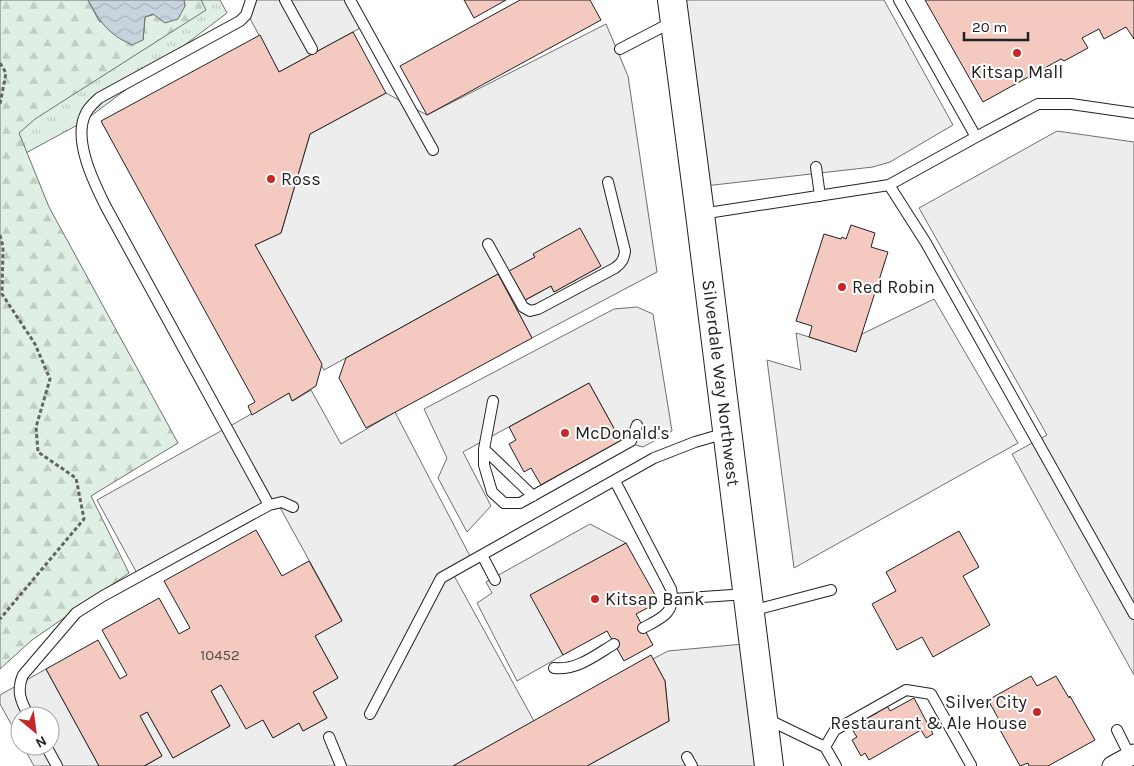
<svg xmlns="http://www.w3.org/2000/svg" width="1134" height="766" font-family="Karla,sans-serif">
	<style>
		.grass { fill: url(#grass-tufts); stroke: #6f6f6f }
		.forest { fill: url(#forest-firs); stroke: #6f6f6f }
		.parking { fill: #ededed; stroke: #6f6f6f }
		.water { fill: url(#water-waves); stroke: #6f6f6f }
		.building { fill: #f3c9c0; stroke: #222 }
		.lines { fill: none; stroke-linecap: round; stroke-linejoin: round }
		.service-casing { stroke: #222; stroke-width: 12 }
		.minor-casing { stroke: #222; stroke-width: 21 }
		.secondary-casing { stroke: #222; stroke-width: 30 }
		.path { stroke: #646464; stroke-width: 3; stroke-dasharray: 4 2.5; stroke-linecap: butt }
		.service { stroke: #fff; stroke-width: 10 }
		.minor { stroke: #fff; stroke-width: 19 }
		.secondary { stroke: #fff; stroke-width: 28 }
		.poi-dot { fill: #c62828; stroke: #fff; stroke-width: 2 }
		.labels { text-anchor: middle; stroke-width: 4; stroke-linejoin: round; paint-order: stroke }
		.number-label { font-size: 15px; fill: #564c4a }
		.poi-label { font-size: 18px; fill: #222; stroke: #fff; text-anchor: start }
		.street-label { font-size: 18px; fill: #222; stroke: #fff }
	</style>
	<defs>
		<pattern id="grass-tufts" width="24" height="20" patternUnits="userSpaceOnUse" patternTransform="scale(1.25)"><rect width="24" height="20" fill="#e0efe3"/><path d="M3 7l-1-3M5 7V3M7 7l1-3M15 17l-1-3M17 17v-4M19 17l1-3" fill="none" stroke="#c0cdc2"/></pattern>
		<pattern id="forest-firs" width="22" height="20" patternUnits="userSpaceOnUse" patternTransform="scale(1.25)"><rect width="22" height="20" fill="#e0efe3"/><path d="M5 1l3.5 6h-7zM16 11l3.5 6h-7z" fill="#c0cdc2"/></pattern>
		<pattern id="water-waves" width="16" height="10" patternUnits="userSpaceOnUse" patternTransform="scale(1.25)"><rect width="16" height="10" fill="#c7d3dd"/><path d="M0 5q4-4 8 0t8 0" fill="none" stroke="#abb5bd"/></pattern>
	</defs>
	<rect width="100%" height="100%" fill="#fff"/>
	<path class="grass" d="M0 0H220L227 13 83 122 0 167Z"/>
	<path class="forest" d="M0 0H88L99 21 143 40 145 17 185 6 184 0H201L206 10 35 119 19 133 49 207 178 443 91 496 129 573 32 640 0 669Z"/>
	<path class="parking" d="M250 0H350L364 26 279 72 247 13Z
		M672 0H884L953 125 890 162 873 167 696 187Z
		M606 24 628 76 657 272 532 338 515 306 551 286 554 292 601 266 533 255 535 257 510 271 498 274 324 370 255 245 281 233 310 134 386 93 427 115Z
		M1057 131 1134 142V675L1012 454 1047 435 919 208Z
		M934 299 1018 443 794 568 767 360 801 370 796 333 856 351 862 334Z
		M637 307 653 314 672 431 643 447 621 441 589 383 463 452 491 506 467 532 438 478 447 458 424 409 614 309Z
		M311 390 341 444 395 412 472 560 452 572 534 721 453 766H145L162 756 140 716 147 712 173 758 230 726 211 691 221 685 263 720 273 738 299 723 303 731 327 718 313 692 338 678 315 636 342 620 277 502 139 577 97 500 289 393 293 401Z
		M590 524 626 543 531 595 563 655 517 681 477 603 492 593 486 582Z
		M754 643 769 766H587L669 721 665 681 653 659 668 651Z
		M46 669 99 766H34L23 746H50V716H20V740L0 704V695Z"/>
	<path class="water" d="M88 0H184L185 6 178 19 165 23 153 14 145 17 143 40 132 45C108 34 100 22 88 0Z"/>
	<path class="building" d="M464 0H506L474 18Z
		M520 0H590L601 20 427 115 400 66Z
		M925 0H1134V39L1126 27 1104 39 1099 29 1082 38 1088 48 1064 61 1061 59 983 102Z
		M353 32 386 93 310 134 281 233 255 245 322 364 316 386 292 401 289 393 252 415 248 406 255 402 101 121 260 35 279 72Z
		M851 225 875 233 871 247 888 252 856 352 809 337 812 326 796 321 824 234 841 239 842 237 846 239Z
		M580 228 601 266 554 292 551 286 525 300 509 271 535 257 533 254Z
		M498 274 532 338 366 428 339 378 346 358Z
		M589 383 621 441 541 485 531 468 524 472 509 444 516 440 509 427Z
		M256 530 282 576 309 561 342 621 315 636 338 678 313 692 327 718 303 731 299 723 273 738 263 720 246 729 221 685 211 691 230 726 173 758 147 712 140 716 162 756 144 766H99L46 669 98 640 120 679 127 675 102 630 159 598 179 634 190 628 164 581Z
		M959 531 979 567 963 576 990 625 933 657 922 637 897 650 872 604 896 591 886 572Z
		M626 543 659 602 636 614 653 645 624 661 607 631 563 655 530 595Z
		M651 655 665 681 669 721 587 766H453Z
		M1031 676 1037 686 1056 676 1069 698 1070 696 1095 740 1048 766H1029L1028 763 1020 766 999 728 1002 725 988 700Z
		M914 698 933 734 926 738 921 730 869 760 865 753 861 756 852 740 857 737 853 731 869 722 867 718 877 713 874 708 885 702 890 711Z"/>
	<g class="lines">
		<defs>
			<path id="service" d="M251 0 246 15 240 21 99 98C94 103 89 107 86 113 72 139 94 183 106 207L269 505
				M285 0 312 49
				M350 0 433 150
				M899 0 976 137
				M620 49 674 21
				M816 167 820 196
				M889 185 926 243 1134 614
				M701 214 889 185 976 137 1038 104H1071L1134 113
				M488 244 523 307 530 311 538 309 615 268C622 263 624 259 625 251L608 182
				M493 401 484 449V465L492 492 504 503H520L631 441 637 425
				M484 449 533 496
				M615 481 671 589C676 613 662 618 643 628
				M482 555 495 580
				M673 599 747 594
				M751 611 831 590
				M554 668C576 671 596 655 614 644
				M370 714 441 578 654 458 695 442 726 433
				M29 716C21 702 16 691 23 675L76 613 103 596 269 505 282 502 293 507
				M767 719 825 747 836 766
				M1117 730 1130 756
				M329 737 341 766
				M46 746 57 766
				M825 747 835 730 906 690 931 694 971 765
				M687 757 692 766"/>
			<path id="minor" d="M1112 766 1134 754"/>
			<path id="secondary" d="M672 0 700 214 769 766"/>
		</defs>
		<use href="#service" class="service-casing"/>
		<use href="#minor" class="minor-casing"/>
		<use href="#secondary" class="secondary-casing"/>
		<path class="path" d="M0 63 6 73 0 104
			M0 235 3 247 2 294 35 344 50 379 36 427 38 452 76 478 84 519 0 619"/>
		<use href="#service" class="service"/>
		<use href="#minor" class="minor"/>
		<use href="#secondary" class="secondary"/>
	</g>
	<g class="poi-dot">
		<circle cx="1017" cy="53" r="5"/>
		<circle cx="271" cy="179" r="5"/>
		<circle cx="842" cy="287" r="5"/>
		<circle cx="565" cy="433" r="5"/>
		<circle cx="595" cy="599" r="5"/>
		<circle cx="1037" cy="712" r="5"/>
	</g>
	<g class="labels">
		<g class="number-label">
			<text x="220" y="660">10452</text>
		</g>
		<g class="poi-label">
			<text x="1017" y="78" text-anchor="middle">Kitsap Mall</text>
			<text x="281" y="185">Ross</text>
			<text x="852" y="293">Red Robin</text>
			<text x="575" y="439">McDonald's</text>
			<text x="605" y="605">Kitsap Bank</text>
			<text x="1027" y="708" text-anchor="end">Silver City<tspan x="1027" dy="21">Restaurant &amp; Ale House</tspan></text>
		</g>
		<g class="street-label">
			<text transform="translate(721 383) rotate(83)" y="6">Silverdale Way Northwest</text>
		</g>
	</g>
	<g transform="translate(35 731) rotate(151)"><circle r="24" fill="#ffffff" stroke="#a7a7a7"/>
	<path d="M0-4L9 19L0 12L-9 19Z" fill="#c62828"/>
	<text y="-8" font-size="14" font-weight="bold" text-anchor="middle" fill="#222222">N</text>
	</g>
	<path d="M964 32v8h64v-8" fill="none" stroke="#222222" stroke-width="2.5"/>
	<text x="972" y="32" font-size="15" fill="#222222" stroke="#ffffff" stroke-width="4" paint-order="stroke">20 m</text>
</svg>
